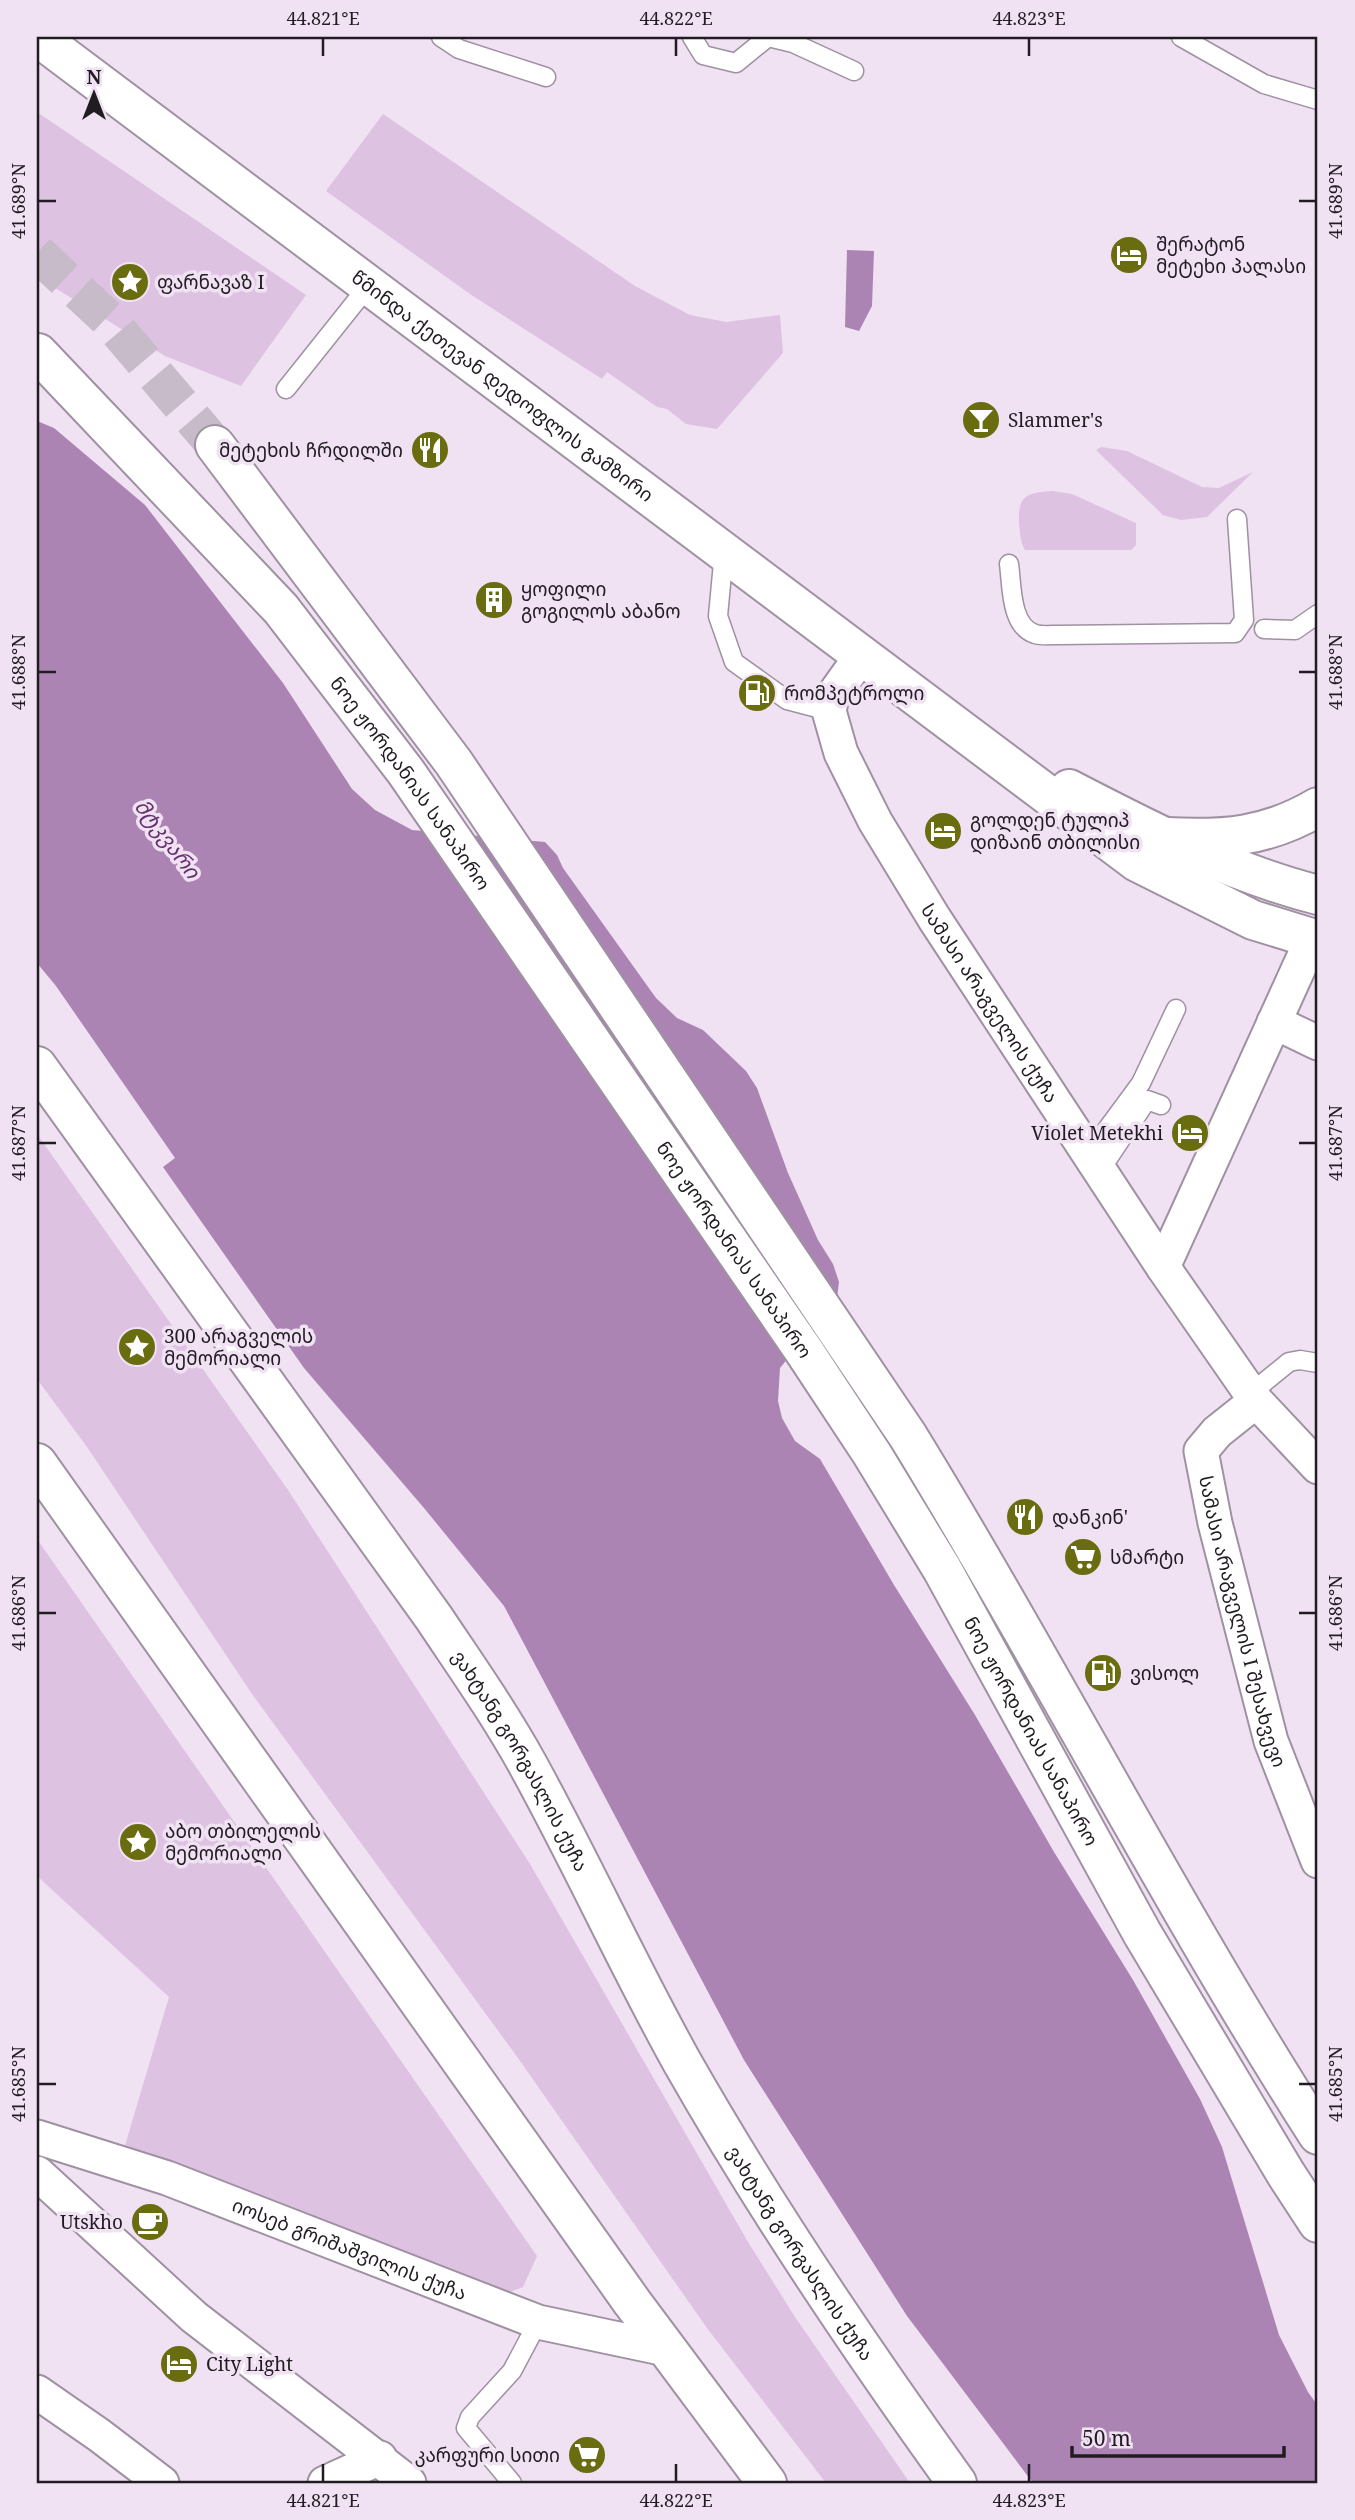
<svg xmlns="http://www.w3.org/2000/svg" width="1355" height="2520" font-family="'Noto Serif','Noto Sans Georgian',serif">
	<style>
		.green { fill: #ddc3e1 }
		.water { fill: #ab84b3 }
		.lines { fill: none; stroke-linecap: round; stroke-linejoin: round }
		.primary-tunnel { stroke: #c7bac9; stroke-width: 38; stroke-dasharray: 38 19; stroke-linecap: butt }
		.service-casing { stroke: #9f91a2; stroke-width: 21 }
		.minor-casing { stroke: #9f91a2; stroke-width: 37 }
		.tertiary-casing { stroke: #9f91a2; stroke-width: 42 }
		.primary-casing { stroke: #9f91a2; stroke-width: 42 }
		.trunk-casing { stroke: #9f91a2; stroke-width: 42 }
		.service { stroke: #fff; stroke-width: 18 }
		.minor { stroke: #fff; stroke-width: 33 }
		.tertiary { stroke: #fff; stroke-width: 38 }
		.primary { stroke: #fff; stroke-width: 38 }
		.trunk { stroke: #fff; stroke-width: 38 }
		.ticks { fill: none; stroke: #211c22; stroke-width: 2.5 }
		.labels { text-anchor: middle; stroke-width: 7; stroke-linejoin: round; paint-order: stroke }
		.poi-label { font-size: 19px; fill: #211c22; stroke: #f0e1f3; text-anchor: start }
		.street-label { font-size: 19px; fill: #211c22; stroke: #f0e1f3 }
		.water-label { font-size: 21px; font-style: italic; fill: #63316c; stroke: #f0e1f3 }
		.neatline { fill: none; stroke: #211c22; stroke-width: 2.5 }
		.ticks-label { font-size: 18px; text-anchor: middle; fill: #211c22 }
	</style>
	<rect width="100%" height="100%" fill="#f0e1f3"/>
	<path class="green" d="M37 112 306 295 241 386 165 356 39 278 37 280Z
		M383 114 635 286 690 315 726 322 780 315 783 353 717 429 686 424 667 409 657 407 607 372 602 379 470 294 326 191Z
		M1101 447 1127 451 1202 487 1219 488 1253 472 1207 517 1181 520 1163 515 1096 450Z
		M1053 491 1072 494 1136 523V545L1131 550H1025C1020 541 1020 533 1019 522 1018 494 1028 493 1053 491Z
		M37 1134 288 1490 530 1864 748 2242 795 2317 910 2483H826L707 2328 518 2058 252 1694 87 1447 37 1379Z
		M37 1539 537 2256 523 2287 499 2296 124 2149 169 1997 37 1876Z"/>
	<path class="water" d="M847 250 874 251 872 306 859 331 845 327Z
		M37 421 54 428 145 505 283 683 352 789 375 810 412 830 545 842 557 855 563 868 656 998 677 1018 703 1030 746 1071 757 1088 788 1173 818 1240 833 1264 839 1282 837 1298 780 1368 778 1401 782 1418 795 1441 820 1459 894 1585 975 1715 1054 1852 1133 1980 1200 2099 1222 2147 1279 2335 1308 2392 1318 2406V2483H1033L907 2316 744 2060 504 1606 424 1508 304 1368 163 1167 175 1158 56 986 37 963Z"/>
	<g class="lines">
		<path class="primary-tunnel" d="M37 253 108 319 215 445"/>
		<defs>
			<path id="service" d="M441 37 459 49 546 77
				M692 37 703 55 736 63 768 37 793 43 854 71
				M1181 37 1264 84 1318 100
				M286 389 369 285
				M724 552 718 616 734 662 787 700 829 711
				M1009 564C1012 585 1010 626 1035 634 1042 636 1051 635 1058 635L1235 633 1244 620 1237 519
				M1264 629 1295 630 1318 614
				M1088 1155 1141 1083 1176 1009
				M1099 1172 1147 1100 1161 1105
				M1251 1393 1289 1362 1300 1360 1318 1363
				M512 2483 466 2428 470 2417 512 2371 538 2322"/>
			<g id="minor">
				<path id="s1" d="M862 655 832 697 829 711 841 753 875 821 934 918 1163 1267 1256 1401 1318 1467"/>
				<path d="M1274 1022 1318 1043"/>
				<path d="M1163 1267 1312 939"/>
				<path id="s2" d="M1256 1401 1217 1432 1201 1451 1215 1523 1271 1741 1318 1861"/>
				<path id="s3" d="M37 2137 167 2178 538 2322 666 2349"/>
				<path d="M37 2173 194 2317 409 2483"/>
				<path d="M37 2392 99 2435 162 2483"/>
				<path d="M325 2483 380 2458"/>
			</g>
			<path id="tertiary" d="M1166 837C1224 840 1267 837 1318 807"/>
			<g id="primary">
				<path id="s4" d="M38 37 1137 862 1253 920 1318 940"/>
				<path id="s5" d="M38 353 281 609 406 772 804 1351 872 1454 942 1569 1142 1933 1286 2174 1318 2223"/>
				<path d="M215 445 454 763 908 1436C1049 1666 1172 1907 1318 2135"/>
				<path d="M1069 789C1148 830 1231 873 1318 895"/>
			</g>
			<g id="trunk">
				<path id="s6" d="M37 1066 434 1618C466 1666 500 1714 528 1765 582 1863 628 1965 682 2062 765 2208 859 2347 957 2483"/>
				<path d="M37 1463 632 2302 767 2483"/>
			</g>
		</defs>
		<use href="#service" class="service-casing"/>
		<use href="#minor" class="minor-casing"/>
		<use href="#tertiary" class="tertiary-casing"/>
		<use href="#primary" class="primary-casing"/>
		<use href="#trunk" class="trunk-casing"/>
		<use href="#service" class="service"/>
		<use href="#minor" class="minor"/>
		<use href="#tertiary" class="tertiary"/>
		<use href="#primary" class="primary"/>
		<use href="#trunk" class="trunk"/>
	</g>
	<path class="ticks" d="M323 38V56M676 38V56M1029 38V56M38 201H56M1299 201H1316M38 672H56M1299 672H1316M38 1143H56M1299 1143H1316M38 1613H56M1299 1613H1316M38 2084H56M1299 2084H1316M323 2464V2482M676 2464V2482M1029 2464V2482"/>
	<defs>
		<symbol id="hotel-disc" viewBox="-11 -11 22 22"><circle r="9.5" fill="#6a6d0f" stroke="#f0e1f3"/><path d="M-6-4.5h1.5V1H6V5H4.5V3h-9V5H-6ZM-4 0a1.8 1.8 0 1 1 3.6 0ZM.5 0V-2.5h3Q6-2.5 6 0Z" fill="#fff"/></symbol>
		<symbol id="sight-disc" viewBox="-11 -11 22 22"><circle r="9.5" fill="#6a6d0f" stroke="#f0e1f3"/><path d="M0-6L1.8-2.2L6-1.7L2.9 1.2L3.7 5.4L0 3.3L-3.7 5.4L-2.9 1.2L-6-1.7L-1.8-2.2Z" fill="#fff"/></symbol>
		<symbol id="bar-disc" viewBox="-11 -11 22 22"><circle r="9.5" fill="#6a6d0f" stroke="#f0e1f3"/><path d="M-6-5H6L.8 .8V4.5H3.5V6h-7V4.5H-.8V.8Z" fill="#fff"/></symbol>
		<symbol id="restaurant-disc" viewBox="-11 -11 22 22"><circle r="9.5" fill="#6a6d0f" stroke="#f0e1f3"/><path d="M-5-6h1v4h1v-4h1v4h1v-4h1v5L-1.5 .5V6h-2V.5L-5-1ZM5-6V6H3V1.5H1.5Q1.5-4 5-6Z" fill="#fff"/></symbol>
		<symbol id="building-disc" viewBox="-11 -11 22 22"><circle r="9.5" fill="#6a6d0f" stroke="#f0e1f3"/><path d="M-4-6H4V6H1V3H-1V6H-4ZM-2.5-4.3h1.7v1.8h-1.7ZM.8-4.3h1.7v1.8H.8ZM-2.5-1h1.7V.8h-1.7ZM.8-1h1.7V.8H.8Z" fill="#fff"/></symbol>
		<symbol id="fuel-disc" viewBox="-11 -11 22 22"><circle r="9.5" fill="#6a6d0f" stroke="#f0e1f3"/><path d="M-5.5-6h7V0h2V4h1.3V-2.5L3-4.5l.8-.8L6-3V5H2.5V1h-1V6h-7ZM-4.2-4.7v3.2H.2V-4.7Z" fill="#fff"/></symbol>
		<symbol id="supermarket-disc" viewBox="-11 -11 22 22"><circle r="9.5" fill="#6a6d0f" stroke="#f0e1f3"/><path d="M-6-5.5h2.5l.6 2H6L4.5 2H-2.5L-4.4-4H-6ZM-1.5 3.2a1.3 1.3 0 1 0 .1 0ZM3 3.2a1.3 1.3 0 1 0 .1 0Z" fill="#fff"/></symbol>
		<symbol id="cafe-disc" viewBox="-11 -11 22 22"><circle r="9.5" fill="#6a6d0f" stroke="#f0e1f3"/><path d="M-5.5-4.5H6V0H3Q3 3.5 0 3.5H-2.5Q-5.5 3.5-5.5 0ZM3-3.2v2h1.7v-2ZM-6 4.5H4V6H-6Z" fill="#fff"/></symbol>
	</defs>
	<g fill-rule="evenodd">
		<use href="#hotel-disc" x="1107" y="233" width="44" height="44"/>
		<use href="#sight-disc" x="108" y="260" width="44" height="44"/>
		<use href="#bar-disc" x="959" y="398" width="44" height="44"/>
		<use href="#restaurant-disc" x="408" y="428" width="44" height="44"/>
		<use href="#building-disc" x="472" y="578" width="44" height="44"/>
		<use href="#fuel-disc" x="735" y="671" width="44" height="44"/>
		<use href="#hotel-disc" x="921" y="809" width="44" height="44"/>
		<use href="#hotel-disc" x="1168" y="1111" width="44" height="44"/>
		<use href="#sight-disc" x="115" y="1325" width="44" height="44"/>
		<use href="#restaurant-disc" x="1003" y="1495" width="44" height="44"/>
		<use href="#supermarket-disc" x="1061" y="1535" width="44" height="44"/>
		<use href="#fuel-disc" x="1081" y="1651" width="44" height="44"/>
		<use href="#sight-disc" x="116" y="1820" width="44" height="44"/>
		<use href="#cafe-disc" x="128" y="2200" width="44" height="44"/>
		<use href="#hotel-disc" x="157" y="2342" width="44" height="44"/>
		<use href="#supermarket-disc" x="565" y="2433" width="44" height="44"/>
	</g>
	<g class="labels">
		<g class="poi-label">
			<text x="1156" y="251">შერატონ<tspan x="1156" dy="22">მეტეხი პალასი</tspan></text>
			<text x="157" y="289">ფარნავაზ I</text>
			<text x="1008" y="427">Slammer's</text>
			<text x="403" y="457" text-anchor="end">მეტეხის ჩრდილში</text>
			<text x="521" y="596">ყოფილი<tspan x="521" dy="22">გოგილოს აბანო</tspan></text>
			<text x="784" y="700">რომპეტროლი</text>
			<text x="970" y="827">გოლდენ ტულიპ<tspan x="970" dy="22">დიზაინ თბილისი</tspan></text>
			<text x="1163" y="1140" text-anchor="end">Violet Metekhi</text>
			<text x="164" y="1343">300 არაგველის<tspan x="164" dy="22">მემორიალი</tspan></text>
			<text x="1052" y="1524">დანკინ'</text>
			<text x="1110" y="1564">სმარტი</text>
			<text x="1130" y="1680">ვისოლ</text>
			<text x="165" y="1838">აბო თბილელის<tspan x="165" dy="22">მემორიალი</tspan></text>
			<text x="123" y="2229" text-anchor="end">Utskho</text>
			<text x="206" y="2371">City Light</text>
			<text x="560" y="2462" text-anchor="end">კარფური სითი</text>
		</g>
		<g class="street-label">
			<text dy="7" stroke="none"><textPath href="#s4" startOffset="581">წმინდა ქეთევან დედოფლის გამზირი</textPath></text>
			<text dy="7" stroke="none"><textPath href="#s5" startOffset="570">ნოე ჟორდანიას სანაპირო</textPath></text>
			<text dy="7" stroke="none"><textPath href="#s1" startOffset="401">სამასი არაგველის ქუჩა</textPath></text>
			<text dy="7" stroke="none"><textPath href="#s5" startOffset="1138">ნოე ჟორდანიას სანაპირო</textPath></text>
			<text dy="7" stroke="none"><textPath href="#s2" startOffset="250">სამასი არაგველის I შესახვევი</textPath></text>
			<text dy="7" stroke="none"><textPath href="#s5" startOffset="1704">ნოე ჟორდანიას სანაპირო</textPath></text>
			<text dy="7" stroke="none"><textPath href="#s6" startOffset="847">ვახტანგ გორგასლის ქუჩა</textPath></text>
			<text dy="7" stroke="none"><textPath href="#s3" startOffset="332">იოსებ გრიშაშვილის ქუჩა</textPath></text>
			<text dy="7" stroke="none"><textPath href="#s6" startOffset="1414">ვახტანგ გორგასლის ქუჩა</textPath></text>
		</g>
		<g class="water-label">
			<text transform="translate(167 839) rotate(53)" y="7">მტკვარი</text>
		</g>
	</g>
	<rect width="1355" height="2520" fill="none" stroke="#f0e1f3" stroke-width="77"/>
	<g transform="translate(94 94)" stroke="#f0e1f3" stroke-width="5" paint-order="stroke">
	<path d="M0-5L12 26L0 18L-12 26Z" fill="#211c22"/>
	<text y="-10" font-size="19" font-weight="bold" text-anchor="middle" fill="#211c22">N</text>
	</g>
	<path d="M1072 2446v10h212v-10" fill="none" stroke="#211c22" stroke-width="3.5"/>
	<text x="1082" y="2446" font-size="21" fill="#211c22" stroke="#f0e1f3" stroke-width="5" paint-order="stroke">50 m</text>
	<rect x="38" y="38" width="1278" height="2444" class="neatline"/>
	<g class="ticks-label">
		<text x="323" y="25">44.821°E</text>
		<text x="676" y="25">44.822°E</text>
		<text x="1029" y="25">44.823°E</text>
		<text transform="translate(19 201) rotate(-90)" y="6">41.689°N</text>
		<text transform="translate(1336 201) rotate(-90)" y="6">41.689°N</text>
		<text transform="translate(19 672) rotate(-90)" y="6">41.688°N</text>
		<text transform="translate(1336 672) rotate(-90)" y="6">41.688°N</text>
		<text transform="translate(19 1143) rotate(-90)" y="6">41.687°N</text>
		<text transform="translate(1336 1143) rotate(-90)" y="6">41.687°N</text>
		<text transform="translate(19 1613) rotate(-90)" y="6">41.686°N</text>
		<text transform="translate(1336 1613) rotate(-90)" y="6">41.686°N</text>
		<text transform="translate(19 2084) rotate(-90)" y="6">41.685°N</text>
		<text transform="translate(1336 2084) rotate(-90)" y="6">41.685°N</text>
		<text x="323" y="2507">44.821°E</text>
		<text x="676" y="2507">44.822°E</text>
		<text x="1029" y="2507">44.823°E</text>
	</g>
</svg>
